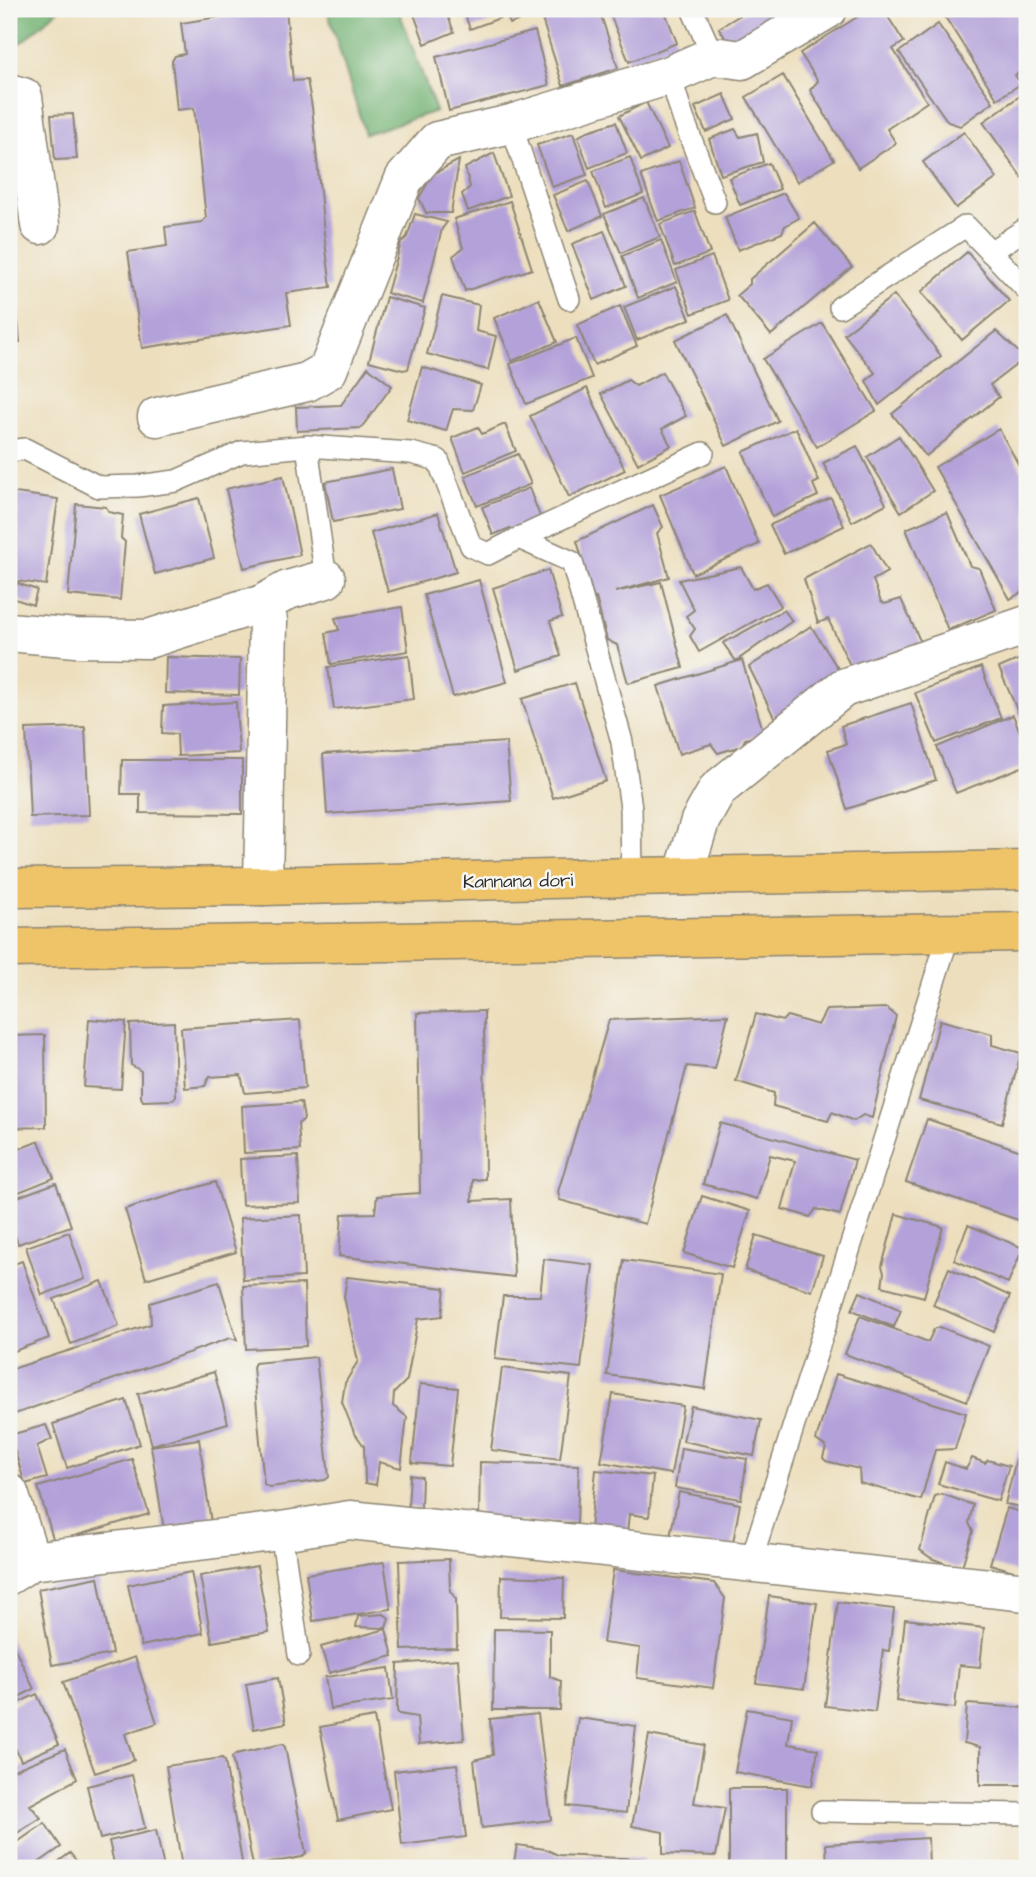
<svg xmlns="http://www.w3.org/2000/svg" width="1036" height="1877" font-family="'Architects Daughter',sans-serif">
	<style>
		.forest { fill: #75b374; stroke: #506f50; stroke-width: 2 }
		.building { fill: #b3a1d9 }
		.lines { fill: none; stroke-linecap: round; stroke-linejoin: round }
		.lane-casing { stroke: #8c8574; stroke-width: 24 }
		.street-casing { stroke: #8c8574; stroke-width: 41 }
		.primary-casing { stroke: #8c8574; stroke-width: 41 }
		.path { stroke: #8c8574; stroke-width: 4.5; stroke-dasharray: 5 5; stroke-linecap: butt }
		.lane { stroke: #fff; stroke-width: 21 }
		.street { stroke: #fff; stroke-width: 38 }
		.primary { stroke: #efc469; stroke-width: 38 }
		.labels { text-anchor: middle; stroke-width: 5; stroke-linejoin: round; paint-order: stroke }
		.street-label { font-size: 19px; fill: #2b2b2b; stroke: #f6f6f2 }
	</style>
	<rect width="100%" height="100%" fill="#f6f6f2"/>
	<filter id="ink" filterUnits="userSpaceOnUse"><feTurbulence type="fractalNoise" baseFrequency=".0143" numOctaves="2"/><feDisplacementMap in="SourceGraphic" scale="14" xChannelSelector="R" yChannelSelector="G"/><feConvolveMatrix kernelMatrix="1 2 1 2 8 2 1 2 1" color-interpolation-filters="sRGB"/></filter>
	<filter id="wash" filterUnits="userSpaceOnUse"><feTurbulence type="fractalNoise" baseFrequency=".00686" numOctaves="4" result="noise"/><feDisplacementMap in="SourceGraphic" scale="28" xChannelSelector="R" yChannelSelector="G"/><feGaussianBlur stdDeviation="1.57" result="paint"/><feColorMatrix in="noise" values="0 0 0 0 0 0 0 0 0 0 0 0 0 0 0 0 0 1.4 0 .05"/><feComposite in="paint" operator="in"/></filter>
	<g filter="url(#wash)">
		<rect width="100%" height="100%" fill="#eddfbe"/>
		<path class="forest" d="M9 9H59L25 40 9 48Z
			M327 9H398L436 111 365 134Z"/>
		<g id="blocks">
			<path class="building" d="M268 9H286L293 81 307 80 312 107 324 234 331 287 286 293 291 325 142 348 128 252 167 246 165 227 202 222 206 218 194 108 177 110 172 61 175 56 185 54 181 23Z
				M412 9H445L454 32 425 44Z
				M463 9H496L500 18 470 29Z
				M505 9H541L542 11 510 24Z
				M576 9H599L618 68 563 86 542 19Z
				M608 9H664L677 43 629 62Z
				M750 9H802L734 52 719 28Z
				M870 9H883L904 42 893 49 927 102 887 129 896 143 858 168 810 90 818 81 800 53Z
				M940 9H1017L1027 25V68L1015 75 1021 84 997 99Z
				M938 24 993 102 960 126 948 122 899 52Z
				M535 31 549 85 449 111 436 57Z
				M783 75 834 160 797 182 746 97Z
				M1027 91V185L983 122Z
				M724 94 735 119 706 132 695 107Z
				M646 102 668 148 641 161 619 116Z
				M73 114 77 159 55 160 51 115Z
				M616 122 627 153 589 168 578 137 588 131Z
				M735 129 740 137 757 133 763 162 721 175 709 139Z
				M964 132 997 178 956 208 923 162Z
				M573 133 587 175 552 187 537 145Z
				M494 153 509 196 468 211 462 194 470 187 465 168Z
				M630 157 643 194 606 208 593 171Z
				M459 160 451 213H426L419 198 433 174Z
				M679 161 695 208 658 221 641 175Z
				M769 163 780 189 740 205 729 178Z
				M588 181 602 216 568 231 553 195Z
				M784 193 799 218 785 226 782 233 738 250 725 217Z
				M644 198 660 237 621 253 604 214Z
				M510 201 532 269 465 291 453 256 463 248 454 219Z
				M695 211 710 253 675 266 660 224Z
				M415 214 447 222 442 229 423 303 387 293 401 243 407 237Z
				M815 223 852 267 771 335 737 295 750 284V279Z
				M604 231 626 286 594 300 572 244Z
				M661 240 677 282 638 298 622 256Z
				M967 252 1009 301 962 340 921 292Z
				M712 256 728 300 692 314 676 270Z
				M676 286 690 319 637 340 624 307Z
				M15 290 20 342 9 343V291Z
				M894 295 941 356 879 405 866 381 875 373 844 334Z
				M442 296 479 305 476 331 496 336 488 370 427 354Z
				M386 297 425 308 408 369 403 370 369 361Z
				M539 299 557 342 512 361 494 318Z
				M620 306 637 346 594 365 577 325Z
				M727 315 778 421 726 446 675 340Z
				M822 323 876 411 817 447 763 359Z
				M996 331 1025 358 990 385 999 397 926 456 892 414Z
				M576 338 592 378 526 404 510 364Z
				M368 367 392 386 361 428 297 431 296 407 341 405Z
				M422 367 481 385 473 410 453 409 446 431 407 420Z
				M662 372 686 416 662 429 671 446 638 464 601 394 628 380 636 386Z
				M587 388 625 470 569 497 530 416Z
				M505 424 516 451 465 472 452 438 478 427 482 434Z
				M796 428 819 481 813 484 818 496 772 517 743 452Z
				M999 429 1027 480V589L1010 599 935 467Z
				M899 436 933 491 901 512 867 457Z
				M857 446 886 504 852 522 823 463Z
				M518 454 531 484 477 506 465 476Z
				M726 466 759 544 693 574 660 495Z
				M392 469 400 509 333 522 325 482Z
				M283 476 300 555 244 568 226 489Z
				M529 488 543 524 515 535 510 528 493 535 482 507Z
				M9 492 58 499 46 585 9 580Z
				M199 498 214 558 155 574 139 514Z
				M831 498 844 526 784 554 770 525Z
				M76 504 106 507 109 512 123 515 121 538 125 542 120 600 68 595Z
				M653 505 663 527 657 533 669 577 615 592 661 582 683 668 628 683 617 645 607 640 596 598 594 599 577 541Z
				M947 512 970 566 979 568 996 610 948 630 906 529Z
				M438 513 456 572 388 592 371 533Z
				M871 543 887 572 873 580 881 602 885 604 901 599 923 647 857 680 828 619 818 623 804 579Z
				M741 567 753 589 767 583 781 606 699 652 690 636 695 629 686 616 694 610 679 580Z
				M548 570 562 617 550 621 561 656 518 670 493 588Z
				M479 580 507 682 453 697 424 595Z
				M17 583 37 590 33 605 12 598Z
				M402 607 408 651 331 664 326 633 339 630 335 618Z
				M784 610 792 621 736 661 723 643Z
				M811 626 847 683 776 721 749 667Z
				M409 655 414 699 334 709 328 667Z
				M1027 656V733L999 668Z
				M166 657 240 659 239 695 165 693Z
				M742 660 764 734 745 739 742 746 718 753 711 744 679 754 658 686Z
				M981 667 1001 718 936 743 915 693Z
				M575 683 606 781 553 798 522 699Z
				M236 702 239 753 178 756 177 734 162 733 163 706Z
				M911 703 936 780 847 809 828 750 846 744 841 726Z
				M1013 715 1027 749V765L956 793 937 747Z
				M85 727 89 815 30 817 26 729Z
				M506 742 511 801 327 814 323 754Z
				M122 760H242V814L140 813V794H121Z
				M887 1008 896 1016 872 1118 863 1115 854 1121 832 1112 828 1121 773 1106 774 1093 736 1081 756 1014 782 1021 787 1016 818 1025 826 1010Z
				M484 1011 485 1179 473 1180 472 1201 511 1199 514 1277 339 1256 342 1214 375 1213 377 1196 420 1193 417 1013Z
				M728 1015 715 1069 687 1066 645 1224 560 1200 558 1192 609 1020Z
				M89 1019 126 1022 121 1089 84 1087Z
				M300 1020 305 1088 245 1093 241 1075 209 1077 205 1086 185 1088 181 1028Z
				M940 1020 992 1034V1045L1021 1053 1002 1123 919 1100Z
				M174 1022 176 1096 173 1100 143 1101 141 1097V1071L131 1065 130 1024Z
				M45 1035 46 1127 9 1128V1036Z
				M301 1102 304 1119 298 1124 300 1150 244 1153 242 1106Z
				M927 1119 1027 1153V1223L906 1182Z
				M720 1123 855 1160 840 1215 816 1209 810 1217 782 1209 795 1161 770 1155 757 1199 703 1184Z
				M39 1141 54 1178 9 1196V1153Z
				M298 1156 300 1203 242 1205 240 1159Z
				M215 1182 236 1252 146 1279 125 1209Z
				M56 1183 71 1226 18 1244 9 1218V1200Z
				M702 1196 750 1211 732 1268 684 1253Z
				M896 1214 943 1227 924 1297 882 1286 884 1273 882 1266Z
				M301 1215 304 1277 243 1280 240 1218Z
				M968 1225 1023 1248 1008 1283 954 1260Z
				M69 1232 85 1279 42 1295 26 1247Z
				M756 1235 823 1256 812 1291 745 1270Z
				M544 1259 593 1265 581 1368 495 1359 503 1296H540Z
				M624 1260 721 1274 705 1389 607 1375Z
				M22 1261 49 1338 9 1353V1266Z
				M949 1268 1010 1296 994 1332 933 1305Z
				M347 1277 445 1288 442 1316 418 1319 407 1380 394 1393 393 1406 407 1417 401 1468 379 1462 376 1485 365 1483 364 1446 354 1432 342 1402 345 1383 358 1361 344 1297Z
				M102 1281 119 1326 71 1344 54 1299Z
				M219 1282 237 1340 230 1338 12 1415 9 1407V1370L151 1324 150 1303Z
				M304 1284 306 1346 246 1349 243 1286Z
				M860 1292 901 1310 894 1327 852 1310Z
				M860 1316 928 1342 934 1329 940 1327 989 1346 967 1401 845 1354Z
				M316 1357 329 1477 325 1480 269 1487 264 1484 253 1367 255 1363Z
				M502 1368 571 1376 560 1459 491 1450Z
				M214 1372 228 1423 152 1445 138 1394Z
				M836 1374 966 1413 955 1449 935 1450 921 1500 860 1483 859 1469 826 1461 823 1458 826 1447 816 1440Z
				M420 1384 458 1388 450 1466 412 1463Z
				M613 1394 683 1406 671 1474 601 1462Z
				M126 1400 140 1444 67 1468 53 1424Z
				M691 1406 761 1420 754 1456 683 1441Z
				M46 1425 52 1439 37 1446 47 1478 25 1484 10 1435Z
				M199 1439 211 1523 164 1530 151 1446Z
				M681 1448 747 1459 741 1499 675 1488Z
				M1022 1448 1027 1449V1483L1021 1507 1005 1504 1018 1451Z
				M972 1458 985 1463 988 1460 1009 1466 998 1501 938 1484 945 1462 966 1469Z
				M132 1459 149 1514 54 1542 38 1487Z
				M480 1462 579 1465 577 1523 479 1520Z
				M596 1470 653 1476 649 1517 629 1514 627 1533 590 1529Z
				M410 1475 422 1477 421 1508 408 1507Z
				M679 1492 740 1504 732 1548 670 1537Z
				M942 1494 973 1505 969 1523 973 1531 962 1566 957 1568 931 1558 920 1550 935 1496Z
				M1007 1508 1027 1514V1575L990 1564Z
				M449 1559 450 1591 456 1599 457 1648 402 1650 399 1561Z
				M384 1562 391 1609 313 1621 306 1574Z
				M257 1566 269 1632 212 1642 200 1576Z
				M613 1570 714 1583 725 1598 713 1688 637 1678 640 1648 603 1643Z
				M191 1572 203 1633 141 1646 128 1585Z
				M501 1576 564 1578 563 1618 500 1617Z
				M98 1577 112 1654 52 1665 38 1589Z
				M769 1596 817 1603 804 1689 756 1683Z
				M838 1602 894 1609 889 1651 883 1650 875 1712 825 1706Z
				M384 1614 389 1618 386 1628 356 1627 358 1616Z
				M905 1619 984 1628 980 1667 959 1665 955 1708 896 1701Z
				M386 1629 393 1656 329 1673 321 1647Z
				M494 1629 550 1630V1677L561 1681 560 1710H493Z
				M9 1636 34 1689 9 1702Z
				M135 1657 157 1723 125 1734 134 1760 95 1773 63 1682Z
				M458 1659 464 1740 419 1744 417 1717 399 1714 397 1711 398 1664Z
				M389 1668 393 1700 330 1709 325 1677Z
				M278 1678 286 1723 254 1729 246 1684Z
				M37 1694 59 1744 21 1761 9 1734V1707Z
				M967 1704 1027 1708V1785H980V1747L964 1743Z
				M747 1709 792 1717 788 1744 818 1749 812 1786 735 1772Z
				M538 1714 551 1820 482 1828 474 1760 493 1755 490 1719Z
				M374 1717 391 1809 338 1820 320 1727Z
				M578 1718 636 1726 626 1813 567 1806Z
				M649 1735 704 1745 694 1803 725 1808 716 1856 663 1854V1832L632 1826Z
				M282 1744 285 1747 306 1853 302 1857 253 1866 232 1757 236 1754Z
				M65 1749 77 1779 30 1805 41 1818 9 1838V1772Z
				M222 1758 225 1761 243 1868H182L166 1766Z
				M457 1764 466 1837 402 1845 394 1771Z
				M132 1775 145 1828 100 1839 87 1786Z
				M733 1788H787V1868L729 1866V1789Z
				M45 1823 61 1847 31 1868H9V1848Z
				M156 1830 164 1868H115L109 1841Z
				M928 1838 929 1868H827L826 1844Z
				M517 1845 545 1849 558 1855 643 1859V1868H513Z
				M70 1853 82 1868H50Z"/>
		</g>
	</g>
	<g filter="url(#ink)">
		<use href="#blocks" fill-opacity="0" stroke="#8c8574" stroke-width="2"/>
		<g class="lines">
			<defs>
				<path id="lane" d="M692 9 713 56
					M670 75 683 118 715 202
					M511 124 569 299
					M990 252 1027 228
					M840 307 966 226 1027 290
					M307 446 326 579
					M9 451 25 449 99 487 138 486 176 481 242 452 307 446 411 453 438 460 471 546 488 554 519 538 703 453
					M519 538 572 562 622 742 631 808 632 877
					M281 1531 299 1655
					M750 1564 949 934
					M822 1811 1027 1814"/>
				<path id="street" d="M9 93 23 97 40 225
					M157 417 307 382 328 370 404 179 437 141 511 124 670 75 713 56 742 60 828 9
					M259 606 288 590 326 579
					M9 632 76 638 148 639 246 608 259 606 268 620 263 886
					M683 876 700 821 718 789 843 688 1027 625
					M9 1493 31 1561
					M9 1575 31 1561 281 1531 350 1520 1027 1592"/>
				<path id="primary" d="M9 888 263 886 632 877 1027 870
					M9 948 1027 932"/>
			</defs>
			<use href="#lane" class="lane-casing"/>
			<use href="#street" class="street-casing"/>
			<use href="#primary" class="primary-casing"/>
			<path class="path" d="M9 31 19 9"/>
			<use href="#lane" class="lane"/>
			<use href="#street" class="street"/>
			<use href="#primary" class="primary"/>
		</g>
	</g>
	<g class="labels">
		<g class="street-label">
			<text transform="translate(518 880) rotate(-1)" y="7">Kannana dori</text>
		</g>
	</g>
	<rect width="1036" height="1877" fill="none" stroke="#f6f6f2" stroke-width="35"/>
</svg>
